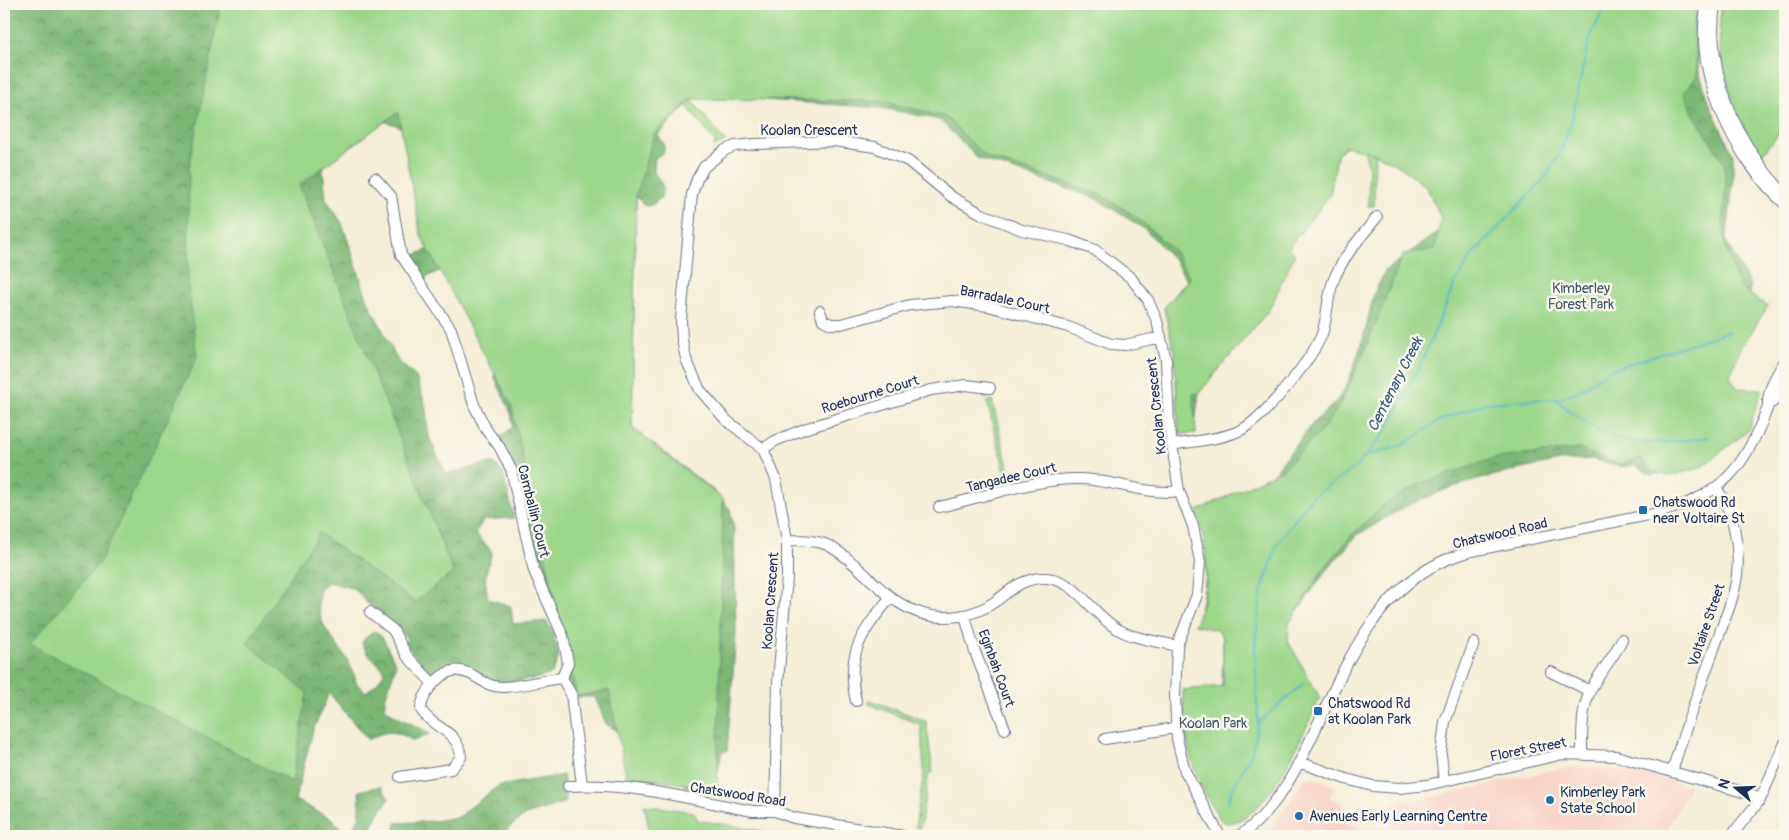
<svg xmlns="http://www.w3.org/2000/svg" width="1789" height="840" font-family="Pangolin,sans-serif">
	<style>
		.built { fill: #f7d1c6 }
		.grass { fill: url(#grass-dots); stroke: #5b8274 }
		.forest { fill: url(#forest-crowns); stroke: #4c736a }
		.green { fill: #9bd689; stroke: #5b8274 }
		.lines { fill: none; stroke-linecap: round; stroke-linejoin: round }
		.stream { stroke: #4dbac8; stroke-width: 2 }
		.minor-casing { stroke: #677288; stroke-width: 12 }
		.minor { stroke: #fff; stroke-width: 10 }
		.poi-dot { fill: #1f6fb2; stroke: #fbf7ec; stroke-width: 2 }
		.labels { text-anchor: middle; stroke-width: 5; stroke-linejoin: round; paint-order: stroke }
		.street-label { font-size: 14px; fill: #1b2f5e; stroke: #fbf7ec }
		.park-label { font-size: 14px; fill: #3b5969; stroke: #fbf7ec }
		.poi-label { font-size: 14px; fill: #1b2f5e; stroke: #fbf7ec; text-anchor: start }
		.water-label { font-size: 15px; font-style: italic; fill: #2a597e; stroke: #fbf7ec }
	</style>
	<defs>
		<pattern id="grass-dots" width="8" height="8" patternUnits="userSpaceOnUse" patternTransform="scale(1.25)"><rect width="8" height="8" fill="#9bd689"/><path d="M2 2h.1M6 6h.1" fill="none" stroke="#85b879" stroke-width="1.8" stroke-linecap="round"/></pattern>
		<pattern id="forest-crowns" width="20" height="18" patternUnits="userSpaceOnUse" patternTransform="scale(1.25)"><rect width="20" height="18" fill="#7cb775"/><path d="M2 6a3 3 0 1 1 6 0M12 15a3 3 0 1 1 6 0" fill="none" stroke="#659563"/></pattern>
	</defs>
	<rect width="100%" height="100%" fill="#fbf7ec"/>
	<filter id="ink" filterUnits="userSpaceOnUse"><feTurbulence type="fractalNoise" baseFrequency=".02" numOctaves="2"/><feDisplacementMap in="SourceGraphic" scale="10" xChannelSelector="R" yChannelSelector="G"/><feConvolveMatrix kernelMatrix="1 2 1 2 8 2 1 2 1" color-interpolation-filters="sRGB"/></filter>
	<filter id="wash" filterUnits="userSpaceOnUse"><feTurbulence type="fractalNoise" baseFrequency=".0096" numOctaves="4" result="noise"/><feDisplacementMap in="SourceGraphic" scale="20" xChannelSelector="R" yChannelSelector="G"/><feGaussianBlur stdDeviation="1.12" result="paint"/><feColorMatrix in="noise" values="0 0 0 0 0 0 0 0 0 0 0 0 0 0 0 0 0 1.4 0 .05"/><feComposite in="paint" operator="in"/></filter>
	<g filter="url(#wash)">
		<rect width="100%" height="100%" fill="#f4edd7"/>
		<path class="built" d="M1579 766 1638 772 1690 786 1664 836 1267 835 1304 780 1312 777 1336 786 1329 797 1342 803 1344 814 1349 822 1358 828 1368 830 1393 825 1390 806 1554 770Z"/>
		<path class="grass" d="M691 99 722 138 726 141 714 147 715 142 685 104Z
			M1364 150 1375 153 1374 206H1368L1369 168Z
			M992 400 1011 479 1007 480 987 402Z
			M870 700 926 721 933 773H929L920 828 915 827 924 772 921 725 868 704Z"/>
		<path class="forest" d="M4 4H1701L1697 26 1699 72 1711 107 1733 155V184L1726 241 1751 287 1684 469 1652 475 1634 465 1623 467 1592 459 1559 461 1496 475 1452 487 1406 506 1356 536 1324 574 1285 628 1284 641 1313 697 1222 687 1223 637 1217 630 1198 618C1205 590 1209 567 1204 538L1268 480 1314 422 1336 402 1348 383 1363 340 1374 294 1385 271 1443 228 1444 202 1426 179 1352 141 1337 154 1330 195 1288 248 1277 282 1251 331 1199 393 1195 425 1181 428 1178 417 1175 342 1164 308 1187 281 1175 261 1146 230 1097 199 977 158 940 120 882 108 722 97 693 98 658 135 664 144V152L655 158 654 172 663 186 661 198 652 205 645 206 636 196 632 428 714 491 730 509 734 529 736 634 727 751H722L714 793 693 790 667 775 661 781 635 778 626 736 606 724 595 697H575L566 677 571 669 498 439 513 427 511 413 495 378 492 340 450 266 420 280 406 259 436 246 420 138 396 125 376 119 329 151 323 170 326 199 342 223 368 301 398 361 416 377 425 403 429 437 446 474 493 462 503 473 514 518 484 520 475 533 492 551 485 578 488 599 511 606 513 624 546 621 552 630 559 656 552 674 534 679 497 683 449 666 435 673 429 671 419 660 408 647 406 637 393 624 367 603 355 589 328 582 320 589C312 626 337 638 351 667 358 681 351 680 366 692L377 683 385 671 367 653 362 643 365 638 375 631 383 638 396 665 385 699V707C396 720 415 723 430 734L413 741C396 729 385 730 368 740L329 693 313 730 295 800 332 819 347 835 360 817 359 791 381 786 389 799 375 819 372 829 382 836H4Z
			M563 775 566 802 525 815 499 836H389L394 832 396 823 434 821 458 817 498 786Z"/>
		<path class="green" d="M221 4H1698L1693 26 1697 76 1684 93 1694 115 1724 163 1726 187 1723 217 1725 246 1740 288 1768 306 1740 350 1730 376 1737 388 1762 389 1748 431 1700 468 1668 476 1652 471 1641 458 1619 465 1580 449 1495 458 1419 484 1383 505 1350 537 1321 572 1289 624 1288 641 1320 698C1305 729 1270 815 1233 822 1225 824 1222 823 1218 816 1189 767 1185 747 1183 690L1223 686V637L1217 630 1194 625C1213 588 1207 549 1197 511L1283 469 1320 433 1341 403 1369 340 1403 255 1435 249 1441 218 1427 188 1402 168 1375 153 1345 146 1337 154 1330 195 1288 248 1295 254 1269 310 1199 393 1193 394 1196 433 1182 434 1179 432 1174 351 1164 308 1190 279 1175 252 1138 218 1100 194 986 157 946 117 882 101 691 99 654 134 636 195 632 428 723 499 717 789 626 775 609 690 577 696 511 404 421 236 398 112 299 185 453 572 415 602 319 533 247 643 307 693 292 782 30 644 102 559 197 357 188 285 189 168Z
			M1722 4H1785V126L1761 156C1732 112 1712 56 1722 4Z
			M644 805 694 812 697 820 794 836H651Z"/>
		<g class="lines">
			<path class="stream" d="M1554 398C1571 412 1588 427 1609 436 1639 448 1678 441 1709 437
				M1368 455 1403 445 1440 420 1486 403 1560 398 1579 391 1607 371 1729 331
				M1258 723 1303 684
				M1228 803 1231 792 1252 752 1258 723 1255 647 1261 593 1277 544 1312 497 1356 467 1384 434 1423 359 1454 285 1472 255 1545 178 1560 153 1571 123 1589 40 1606 4"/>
		</g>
	</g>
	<g filter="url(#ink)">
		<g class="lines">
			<defs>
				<path id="minor" d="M1707 4C1692 72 1735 160 1785 204
					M1715 4C1705 73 1737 146 1785 194
					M375 178 391 196 401 255 451 329 474 405 487 431 499 446 511 469 534 571 563 636 568 663 562 678 571 694 582 785
					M820 311 823 320 831 324H841L910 305 952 301 988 306 1068 327 1111 344 1125 345 1161 337
					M1773 402 1785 379
					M1172 445C1194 441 1218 440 1239 431 1262 421 1313 358 1322 334 1328 316 1327 296 1334 279 1344 255 1362 236 1377 217
					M763 449 775 441 804 429 931 390 966 385 990 388
					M939 507C984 497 1035 478 1081 479 1112 480 1149 496 1179 491
					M787 540C800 540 813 540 825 544 857 558 882 601 920 613 945 621 974 617 996 601 1012 589 1024 577 1046 578 1077 580 1091 613 1116 628 1133 639 1157 641 1177 646
					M370 612 393 630 407 656 433 684
					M965 616 975 652 1005 729
					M1551 672 1590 691
					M856 701C845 655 862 631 891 597
					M1105 739 1175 728
					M1582 754C1582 729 1581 703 1595 682 1604 667 1615 656 1622 639
					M1299 762 1346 779 1373 786 1399 788 1427 785 1563 754 1616 756 1750 794 1760 800
					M1672 772C1684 731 1698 692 1713 652 1721 627 1734 601 1737 575 1740 546 1734 511 1716 488
					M400 777 451 769 461 757C458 729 435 731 421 710 421 694 442 667 461 671 477 673 484 688 504 687 523 686 543 680 562 678
					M1444 781 1441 754 1445 722 1474 643
					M568 786C630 782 693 800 753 811H775L794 818 903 836
					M775 811 778 682 787 577V540L776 479 763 449 726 420 700 390 686 359 682 340 681 320 692 194 697 179 704 167 725 150 735 146 755 144 834 141 875 147 908 161 952 197 982 214 1022 230 1068 240 1095 250 1131 278 1148 300 1157 321 1166 360 1169 424 1179 491 1193 526 1200 562 1197 595 1177 646 1175 697 1177 739 1185 771 1220 836
					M1239 836C1269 816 1288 785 1304 753 1339 683 1366 597 1443 561 1452 557 1462 554 1472 551L1653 514C1720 498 1745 470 1768 406 1767 392 1777 373 1785 361
					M1731 836 1760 800 1785 743"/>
			</defs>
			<use href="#minor" class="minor-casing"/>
			<use href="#minor" class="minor"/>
		</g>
	</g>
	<g class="poi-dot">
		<rect x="1638" y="505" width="10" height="10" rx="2.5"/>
		<rect x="1313" y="706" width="10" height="10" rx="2.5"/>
		<circle cx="1550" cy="800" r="5"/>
		<circle cx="1299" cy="816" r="5"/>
	</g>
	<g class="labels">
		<g class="street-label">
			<text x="809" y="135">Koolan Crescent</text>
			<text transform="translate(1005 299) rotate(12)" y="5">Barradale Court</text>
			<text transform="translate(870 394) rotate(-17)" y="5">Roebourne Court</text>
			<text transform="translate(1156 406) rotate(-96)" y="5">Koolan Crescent</text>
			<text transform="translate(1011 477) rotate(-13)" y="5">Tangadee Court</text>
			<text transform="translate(534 511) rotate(76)" y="5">Camballin Court</text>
			<text transform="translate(1500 533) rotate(-13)" y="5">Chatswood Road</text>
			<text transform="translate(770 601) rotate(-86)" y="5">Koolan Crescent</text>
			<text transform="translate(1706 625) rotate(-71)" y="5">Voltaire Street</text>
			<text transform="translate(997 668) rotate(70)" y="5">Eginbah Court</text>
			<text transform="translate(1528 749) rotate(-11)" y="5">Floret Street</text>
			<text transform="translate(738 794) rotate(9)" y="5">Chatswood Road</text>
		</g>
		<g class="park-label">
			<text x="1581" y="293">Kimberley<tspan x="1581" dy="16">Forest Park</tspan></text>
			<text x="1213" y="728">Koolan Park</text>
		</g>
		<g class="poi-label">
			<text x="1653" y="507">Chatswood Rd<tspan x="1653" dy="16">near Voltaire St</tspan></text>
			<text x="1328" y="708">Chatswood Rd<tspan x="1328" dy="16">at Koolan Park</tspan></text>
			<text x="1560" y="797">Kimberley Park<tspan x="1560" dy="16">State School</tspan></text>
			<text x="1309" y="821">Avenues Early Learning Centre</text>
		</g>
		<g class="water-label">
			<text transform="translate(1395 384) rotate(-63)" y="5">Centenary Creek</text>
		</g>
	</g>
	<rect width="1789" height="840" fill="none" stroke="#fbf7ec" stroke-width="20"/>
	<g transform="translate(1736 788) rotate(289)" stroke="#fbf7ec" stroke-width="4" paint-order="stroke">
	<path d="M0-4L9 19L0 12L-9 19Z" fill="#1b2f5e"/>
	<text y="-8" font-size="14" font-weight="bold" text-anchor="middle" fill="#1b2f5e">N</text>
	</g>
</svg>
